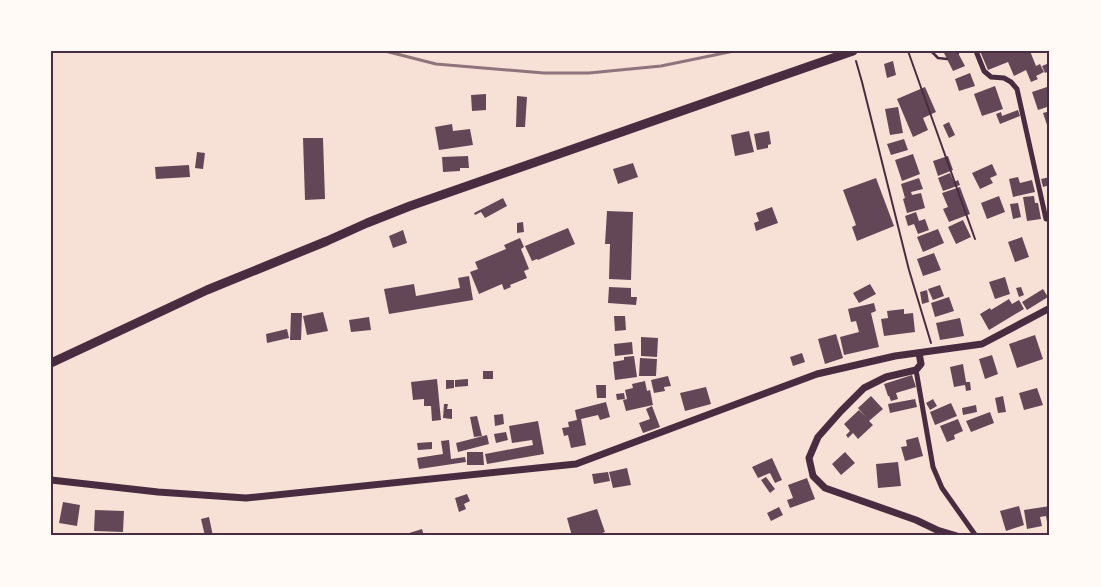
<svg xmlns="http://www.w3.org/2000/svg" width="1101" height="587" font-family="Quicksand,sans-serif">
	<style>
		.building { fill: #644757 }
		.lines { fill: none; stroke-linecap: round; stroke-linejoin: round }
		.path { stroke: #4a2c40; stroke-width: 2 }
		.service { stroke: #4a2c40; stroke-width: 2.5 }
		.minor { stroke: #4a2c40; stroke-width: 5 }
		.tertiary { stroke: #4a2c40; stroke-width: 7 }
		.primary { stroke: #4a2c40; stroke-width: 9 }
		.rail { stroke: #8f747c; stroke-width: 3 }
		.neatline { fill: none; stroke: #4a2c40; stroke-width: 2 }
	</style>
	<rect width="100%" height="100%" fill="#f7e1d7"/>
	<path class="building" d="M947 51H957L965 66 953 71 944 53Z
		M980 51H1030L1036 66 1040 64 1044 72 1036 76 1038 79 1031 82 1026 70 1014 76 1008 62 988 70Z
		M893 61 896 75 887 78 884 64Z
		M1049 63 1050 71 1045 73 1042 66Z
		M970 73 975 86 959 91 955 79Z
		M995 86 1003 109 982 116 974 94Z
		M1050 86V106L1038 110 1032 92Z
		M925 87 936 112 923 118 928 130 913 137 897 99Z
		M486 94V110L472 111 471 95Z
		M517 96 527 97 525 127H516Z
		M898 107 903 133 890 135 885 109Z
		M1018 110 1020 116 1000 124 996 114 1001 112 1002 116Z
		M1050 111V127L1048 128 1043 113Z
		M949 122 955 135 949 138 943 125Z
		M452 124 453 131 470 129 473 145 439 150 435 127Z
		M749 131 754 152 735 156 731 135Z
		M769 131 771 144 768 145V148L757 150 754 134Z
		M303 138H323L325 199 305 200Z
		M904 139 908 150 891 155 887 144Z
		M197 152 205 153 203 169 195 168Z
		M913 154 920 174 902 181 895 160Z
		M468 156 469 168H460V171L443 172 442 157Z
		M948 156 953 170 938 176 933 161Z
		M633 163 638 177 618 184 613 169Z
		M992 164 997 175 990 178 993 183 980 189 972 173Z
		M189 165 190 177 156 179 155 167Z
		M950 173 954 182 958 180 960 185 943 191 938 178Z
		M1018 177 1020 183 1032 180 1035 192 1013 197 1009 179Z
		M1050 177V185L1043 187 1041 179Z
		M876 178 894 226 857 241 852 227 856 225 843 190Z
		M919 178 923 189 911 192 912 195 921 193 925 208 907 213 903 199 905 198 901 184Z
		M960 187 970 214 949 222 943 209 948 207 942 193Z
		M999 196 1005 212 987 219 981 203Z
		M1034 196 1035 203H1038L1041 219 1027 221 1023 197Z
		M503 198 507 206 485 218 481 212 475 215 474 213Z
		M1018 203 1021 217 1013 219 1010 204Z
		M772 207 778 223 756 231 754 223 759 221 756 213Z
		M607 211 633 212 631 280 609 279 610 244H605Z
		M916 212 919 221 925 219 929 230 918 234 914 224 908 226 905 216Z
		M963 220 971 237 956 244 948 227Z
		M523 222 524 232 517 233V223Z
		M568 228 575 244 538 260 537 259 532 261 525 246Z
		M938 229 944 243 923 252 917 237Z
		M403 230 407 243 393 248 389 236Z
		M1022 237 1029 257 1015 262 1008 242Z
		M520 238 524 247 521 249 529 269 524 271 527 278 510 285 511 287 504 290 502 284 479 294 470 272 478 269 475 262 506 249 504 245Z
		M934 253 941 270 923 276 917 259Z
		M469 276 473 300 389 314 384 289 414 284 416 296 460 288 458 278Z
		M1005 277 1010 294 995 299 989 282Z
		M870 284 876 294 859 303 853 293Z
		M940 285 944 296 933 300 928 289Z
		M609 287 631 288V297H637L636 305 608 303Z
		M1021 287 1024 295 1019 297 1016 288Z
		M1043 289 1048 297 1027 310 1022 302Z
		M927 290 929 302 922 304 920 292Z
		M949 297 954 311 935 317 931 303Z
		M1009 299 1012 304 1019 300 1024 309 989 330 980 314 990 308 991 310Z
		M874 303 876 311 871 313 879 347 844 355 840 337 859 332 856 321 851 322 848 309Z
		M904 309V314L913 313 915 332 884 336 881 319 888 318 887 311Z
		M323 312 328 331 307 335 303 316Z
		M291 313H302L301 340H290Z
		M614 316H625L626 330 615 331Z
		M369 317 371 330 351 332 349 320Z
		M960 318 964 336 940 340 936 323Z
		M287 329 289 338 267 343 266 334Z
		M836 334 843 358 825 364 818 339Z
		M1035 335 1043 359 1017 368 1009 344Z
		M641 337 658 338 657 357 641 356Z
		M632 342 633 354 615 356 614 344Z
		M802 353 805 362 793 366 790 357Z
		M992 355 998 374 985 379 979 359Z
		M634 356 637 377 615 380 613 362 624 360V357Z
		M640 358 657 359 656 376H639Z
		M963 364 966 382H970L971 390 966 391 965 385 954 387 950 367Z
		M483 371H493V379H483Z
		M912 375 916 387 896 393 898 399 891 401 889 396H888L884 384Z
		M668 376 671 386 664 387 665 391 654 393 651 380Z
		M437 379 441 420 432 421 431 406H424V399L413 400 411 382Z
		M468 379V386L455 387V380Z
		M446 380H454V388L446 389Z
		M645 381 647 391 650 390 653 405 626 411 623 400 627 399 625 390 633 388 632 384Z
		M596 385H606V398H597Z
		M706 387 711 404 685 411 680 393Z
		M1037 388 1043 405 1024 410 1019 393Z
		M624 393 625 399 617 400 616 394Z
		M871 396 883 409 869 421 873 425 858 439 853 433 848 438 846 435 850 431 844 424 859 410 865 416 858 408Z
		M1003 396 1006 412 998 413 995 398Z
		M915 399 917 407 890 413 888 404Z
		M933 399 937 406 930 410 926 403Z
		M606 402 610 417 600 420 598 415 581 419 586 445 571 448 568 435 564 436 562 428 569 427 568 422 577 420 575 410Z
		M951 403 957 416 935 425 930 412Z
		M444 404H448L447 409H452V419L443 418Z
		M976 405 977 412 963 415 962 408Z
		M652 406 660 427 643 433 639 423 650 419 646 409Z
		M990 412 994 423 971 432 966 421Z
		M503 414 504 424 495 426 494 415Z
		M477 416 482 436 474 437 470 417Z
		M958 419 963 431 954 435 955 439 947 442 940 426Z
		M538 421 544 454 487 464 485 454 533 445 532 440 512 443 509 426Z
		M506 432 508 440 496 443 494 434Z
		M487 435 489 444 458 452 456 443Z
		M918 437 923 456 905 461 901 447 907 446 906 440Z
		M449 440 451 459 465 457 466 462 419 469 417 458 443 454 441 441Z
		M432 442V449L418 450 417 443Z
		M467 452H483L484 465H467Z
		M845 452 855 463 841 475 832 464Z
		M772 458 782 480 775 483 770 473 758 478 752 467Z
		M898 462 901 486 878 488 876 464Z
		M627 468 631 485 613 488 609 472Z
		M608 472 610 481 594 484 592 474Z
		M766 477 775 489 770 493 761 480Z
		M807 478 815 499 790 508 787 500 793 498 788 485Z
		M467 494 470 501 464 504 466 509 459 512 455 498Z
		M63 502 80 505 77 526 59 523Z
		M1019 506 1024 525 1006 531 1000 511Z
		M1050 506V533H1049L1046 516 1040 517 1042 526 1027 529 1024 510Z
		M779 507 783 515 771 521 767 513Z
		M597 509 605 532 593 536H572L567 518Z
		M95 510 124 511 123 532 94 531Z
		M209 517 213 536H205L201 519Z
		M422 529 424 536H403V535Z"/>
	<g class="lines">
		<path class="path" d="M908 51 975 239
			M1049 51 1050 55
			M856 61 862 82 909 270 931 343"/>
		<path class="service" d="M931 51 938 58 947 59
			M958 53 959 51"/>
		<path class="minor" d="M976 51 984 71 991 77 1004 78 1011 82 1017 89 1046 219
			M916 370 933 467 942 488 976 536"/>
		<path class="tertiary" d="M919 353 921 364 916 370 886 377 864 388 841 411 818 437 809 458 813 476 825 488 916 520 937 530 957 536
			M51 480 158 492 246 498 576 464 817 374 895 356 982 344 1050 308"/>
		<path class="primary" d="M51 363 207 290 327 241 367 223 410 206 853 51"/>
		<path class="rail" d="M385 51 436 64 544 73H589L661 66 734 51"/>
	</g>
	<rect width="1101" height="587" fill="none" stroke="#fffaf5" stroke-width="105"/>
	<rect x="52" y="52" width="996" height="482" class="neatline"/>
</svg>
